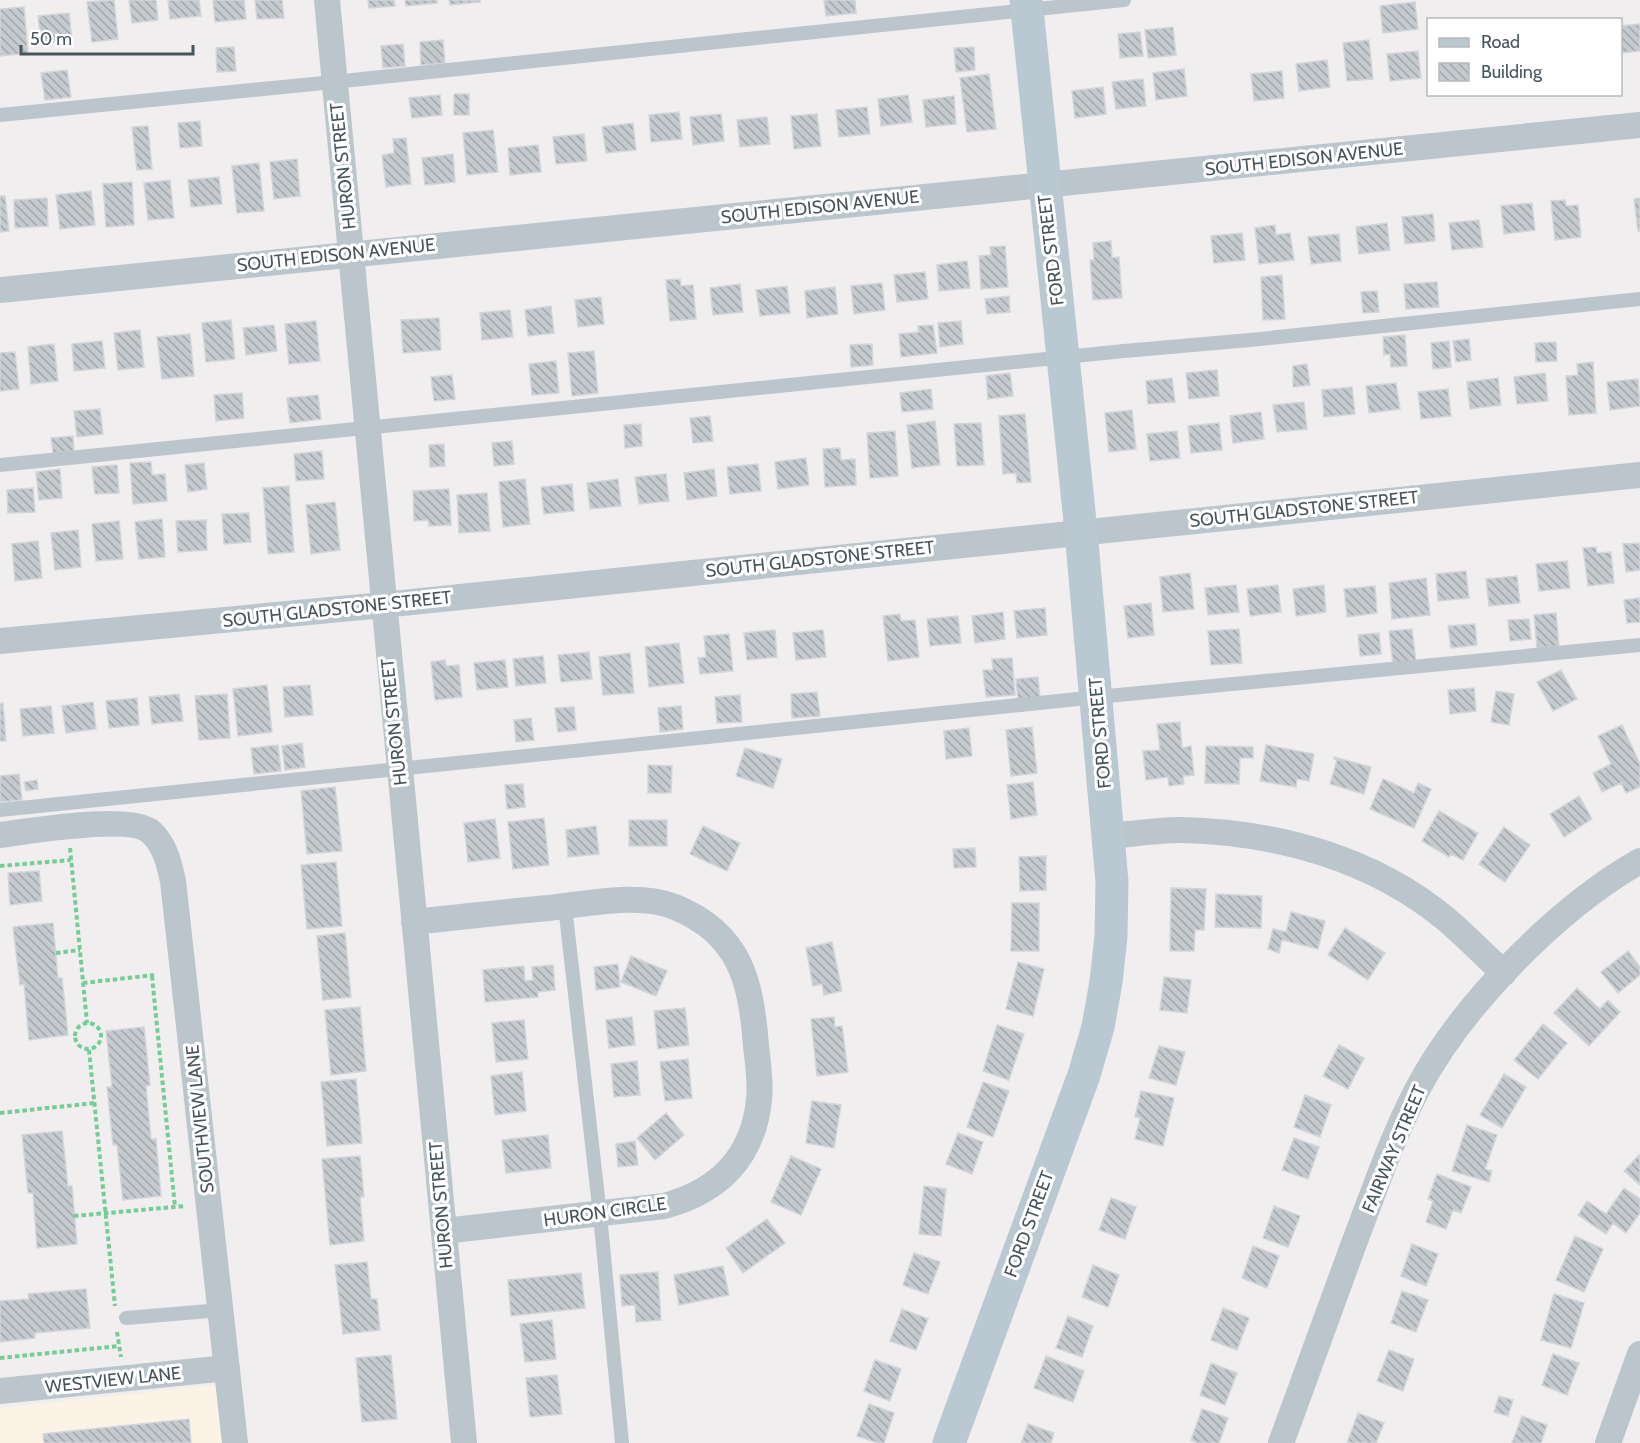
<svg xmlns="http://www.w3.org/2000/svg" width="1640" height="1443" font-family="Cabin,sans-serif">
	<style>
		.commercial { fill: #fcf3e7 }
		.building { fill: url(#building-back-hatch); stroke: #d2d6da; stroke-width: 1.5 }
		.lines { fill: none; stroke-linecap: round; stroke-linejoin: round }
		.path { stroke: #73ce95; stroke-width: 4; stroke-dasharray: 4.5 3; stroke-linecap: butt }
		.lane { stroke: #bac5cc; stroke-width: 14 }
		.street { stroke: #bac5cc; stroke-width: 26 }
		.secondary { stroke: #bac8d1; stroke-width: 33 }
		.labels { text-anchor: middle; stroke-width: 6; stroke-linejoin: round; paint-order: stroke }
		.street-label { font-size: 18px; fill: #46555c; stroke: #fff }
	</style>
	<defs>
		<pattern id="building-back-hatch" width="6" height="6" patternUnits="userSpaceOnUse" patternTransform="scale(1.5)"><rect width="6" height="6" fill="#c5cace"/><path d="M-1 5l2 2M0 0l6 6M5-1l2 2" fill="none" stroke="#a2a7aa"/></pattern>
	</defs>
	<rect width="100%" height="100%" fill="#f1eeef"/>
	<path class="commercial" d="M240 1382 247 1443H0V1408Z"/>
	<path class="building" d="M114 0 118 39 92 42 87 2Z
		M129 0H156L158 20 132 23Z
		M168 0H199L201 16 170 19Z
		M213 0H244L246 19 215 22Z
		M255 0H282L284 18 257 19Z
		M368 0H394L395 6 369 8Z
		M405 0H437V3L406 6Z
		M449 0H480V2L450 5Z
		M824 0H855L856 13 826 16Z
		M1415 2 1418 29 1383 33 1380 6Z
		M24 7 28 53 0 56V9Z
		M69 13 72 40 41 43 38 16Z
		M1640 24V51L1620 53V26Z
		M1173 27 1176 55 1148 58 1145 30Z
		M1140 32 1143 56 1120 58 1118 34Z
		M443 40 445 63 421 65 420 42Z
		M1369 40 1373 79 1347 81 1343 43Z
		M403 44 405 66 383 68 381 46Z
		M234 47 236 71 217 72 216 48Z
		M974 47 975 70 956 72 954 48Z
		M1418 51 1421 78 1390 81 1387 54Z
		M1327 60 1330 87 1299 91 1296 64Z
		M1184 69 1187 96 1156 100 1153 73Z
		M67 70 71 97 45 100 41 73Z
		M1282 71 1284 98 1254 101 1251 74Z
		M989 74 996 129 967 132 960 78Z
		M1143 79 1146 106 1116 109 1112 82Z
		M1103 87 1106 114 1075 118 1072 91Z
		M454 94H469V115H454Z
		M440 95 442 115 412 118 409 98Z
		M908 95 912 122 881 126 878 99Z
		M954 96 956 124 926 127 923 100Z
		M867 107 870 134 839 137 836 110Z
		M679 112 682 139 651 142 649 115Z
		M721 114 724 141 693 145 690 117Z
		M817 114 821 146 794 149 791 116Z
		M767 117 770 144 740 147 737 120Z
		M200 121 202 146 180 148 178 123Z
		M633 123 636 150 606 153 602 127Z
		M148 126 152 169 137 170 132 127Z
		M493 130 498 172 467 175 463 133Z
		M584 134 587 161 556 164 553 137Z
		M406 138 411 184 386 187 382 155 394 153 393 139Z
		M538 145 541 172 510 175 508 148Z
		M453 154 455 182 425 185 422 158Z
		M297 159 300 196 274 199 270 162Z
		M259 163 264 211 237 213 232 166Z
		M219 177 222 204 191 207 188 180Z
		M170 180 174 218 148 220 144 183Z
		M132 182 134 225 106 227 103 184Z
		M91 191 95 225 60 229 56 195Z
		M0 196H5L9 231 0 232Z
		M47 198 48 226 15 228 14 200Z
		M1640 198V231H1638L1634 199Z
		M1565 200 1566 206 1578 205 1581 237 1555 240 1551 201Z
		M1532 203 1535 230 1504 234 1501 206Z
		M1433 214 1435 241 1405 244 1402 217Z
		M1479 220 1483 247 1452 250 1449 223Z
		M1387 223 1390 250 1359 254 1356 227Z
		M1275 225 1276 235 1290 233 1294 260 1259 264 1255 228Z
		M1242 233 1245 260 1214 263 1211 236Z
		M1339 234 1341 261 1311 264 1308 237Z
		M1111 241 1112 258 1119 257 1122 298 1093 300 1090 260H1094L1093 243Z
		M1005 246 1008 287 981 289 979 256 991 255 990 247Z
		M967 261 970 288 939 291 937 265Z
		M925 272 928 299 897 302 894 275Z
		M1282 275 1285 319 1263 320 1261 277Z
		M680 279 681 286 693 285 696 319 670 321 666 280Z
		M1437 282 1439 307 1406 309 1404 284Z
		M882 283 885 310 854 314 851 286Z
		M740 284 743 312 713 315 710 288Z
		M787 286 790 313 760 316 756 290Z
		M835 287 838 314 807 318 805 291Z
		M1377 291 1379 312 1363 313 1361 292Z
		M1009 296 1010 312 987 314 985 299Z
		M601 297 604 324 578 327 575 300Z
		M551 306 554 333 528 336 525 310Z
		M510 310 513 337 482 340 480 313Z
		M439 318 441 350 403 353 401 320Z
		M231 320 235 359 206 362 202 323Z
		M316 321 320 361 289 364 285 324Z
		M961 321 963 344 940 347 938 323Z
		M274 325 277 351 246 355 243 328Z
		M933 325 937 353 901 357 899 334 919 332 918 326Z
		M140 330 144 367 118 370 114 333Z
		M190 334 194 376 162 379 157 337Z
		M1405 335 1407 366 1391 367 1390 354 1384 355 1383 337Z
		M1469 339 1471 360 1456 362 1453 341Z
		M102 341 105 368 74 371 72 344Z
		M1449 341 1451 367 1433 369 1431 343Z
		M1556 342 1557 361 1536 362 1535 343Z
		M54 344 58 381 31 384 28 347Z
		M872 344 873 365 851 367 850 345Z
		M594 351 598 393 572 396 568 353Z
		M15 352 19 389 0 391V353Z
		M556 361 559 393 532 395 529 364Z
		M1593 362 1596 413 1569 415 1566 376 1578 375 1577 364Z
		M1307 364 1310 385 1293 387V366Z
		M1217 370 1219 396 1189 399 1186 373Z
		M1010 373 1013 396 988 399 986 376Z
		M1545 373 1548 401 1517 404 1514 377Z
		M452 375 455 399 434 401 431 377Z
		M1172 378 1175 402 1148 404 1146 381Z
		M1498 378 1501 405 1470 409 1467 382Z
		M1638 379 1640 406 1610 410 1607 382Z
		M1396 383 1400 409 1369 413 1366 386Z
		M1352 387 1355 414 1324 417 1322 390Z
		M931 389 933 409 902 412 900 393Z
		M1448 389 1451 416 1421 419 1418 392Z
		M242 393 244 418 216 421 214 395Z
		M318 395 321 419 290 423 287 398Z
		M1304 402 1307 429 1277 432 1273 405Z
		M100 409 103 434 77 437 74 411Z
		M1132 410 1136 449 1109 452 1105 413Z
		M1261 412 1264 439 1233 443 1230 416Z
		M1025 414 1031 482 1017 483 1016 473 1003 474 999 416Z
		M710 416 713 441 693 443 690 418Z
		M935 421 940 465 912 468 907 425Z
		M981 423 984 465 957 466 954 424Z
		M1219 423 1222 450 1191 453 1188 426Z
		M641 424 642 446 625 448 624 425Z
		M895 431 898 476 870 478 867 433Z
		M1177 431 1180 458 1150 461 1147 434Z
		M73 436 74 451 53 453 51 438Z
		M512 441 514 464 494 466 492 443Z
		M444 444 445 466 430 467 429 445Z
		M840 448 841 460 855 459 856 485 825 487 823 449Z
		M322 451 324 479 296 481 294 454Z
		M806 458 809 485 778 489 775 462Z
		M151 462 152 475 165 474 167 501 133 504 130 463Z
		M204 463 207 489 188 492 185 465Z
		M758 464 761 491 730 494 727 467Z
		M117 465 119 493 95 494 92 467Z
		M60 469 62 498 39 500 36 472Z
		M714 469 717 496 687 500 684 473Z
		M666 474 669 501 639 504 635 477Z
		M525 479 530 524 503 527 499 482Z
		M618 479 621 506 590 509 587 483Z
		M572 484 574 511 544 514 541 487Z
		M289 486 294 552 268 554 263 488Z
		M33 488 35 512 8 513 7 490Z
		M449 489 451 525 429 526 428 520 414 521 413 491Z
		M487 493 490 531 459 533 457 495Z
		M335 502 340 550 311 554 306 505Z
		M249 513 251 542 224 544 222 514Z
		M162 519 165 557 139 559 135 522Z
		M206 520 207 550 178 552 176 521Z
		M119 521 123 559 96 561 92 524Z
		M78 530 81 567 55 570 51 533Z
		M38 541 42 578 15 581 12 544Z
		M1640 543V570L1626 572 1623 544Z
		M1596 547 1597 553 1611 552 1614 583 1588 586 1583 548Z
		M1567 561 1570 588 1539 591 1536 564Z
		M1466 571 1469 598 1438 601 1436 574Z
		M1190 573 1194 609 1163 612 1160 577Z
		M1517 576 1520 603 1489 606 1486 579Z
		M1426 578 1430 615 1392 619 1389 583Z
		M1236 585 1239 612 1208 615 1205 588Z
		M1278 585 1281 612 1250 616 1247 589Z
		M1324 585 1326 612 1296 616 1293 589Z
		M1375 586 1377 613 1347 617 1344 589Z
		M1640 598V622L1627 623 1624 600Z
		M1151 603 1154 635 1128 638 1124 606Z
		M1045 608 1047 635 1017 638 1014 611Z
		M1003 612 1005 639 975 643 972 616Z
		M1556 613 1559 646 1537 648 1534 615Z
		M900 614 901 621 915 620 919 657 888 661 883 616Z
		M958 616 961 643 930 646 927 619Z
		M1529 619 1531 639 1510 641 1508 620Z
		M1475 624 1477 645 1451 648 1448 626Z
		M1239 629 1242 663 1211 665 1208 631Z
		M1412 629 1416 662 1393 664 1389 631Z
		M775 630 777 657 747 660 744 633Z
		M823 630 826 657 796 660 793 633Z
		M1379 633 1381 654 1360 656 1358 635Z
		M729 634 733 671 700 674 698 658 706 657 704 636Z
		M679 643 684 683 649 687 645 647Z
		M589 652 592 679 561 682 558 655Z
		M630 653 634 693 603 695 599 657Z
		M543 656 546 683 516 686 513 659Z
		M1012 658 1015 695 986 697 983 670H993L992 659Z
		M445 660 446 666 459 665 462 697 435 700 431 662Z
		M505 660 508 687 477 690 474 663Z
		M1561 670 1577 699 1553 711 1537 682Z
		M1038 677 1040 698 1018 700 1016 679Z
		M267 685 272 732 238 736 233 689Z
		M310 685 313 715 285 717 283 687Z
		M1474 688 1476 711 1450 714 1448 690Z
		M1496 691 1514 694 1509 725 1491 722Z
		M817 692 820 716 792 718 791 694Z
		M179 694 183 721 152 724 149 697Z
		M227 694 230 738 199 740 195 696Z
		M740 695 742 722 717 723 715 697Z
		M137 698 139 725 109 728 106 701Z
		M93 702 96 729 66 733 62 706Z
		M3 703 6 741H0V704Z
		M51 706 54 733 23 736 20 709Z
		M681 706 683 729 660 732 658 708Z
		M574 707 576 730 558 732 555 708Z
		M531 718 534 740 516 742 514 720Z
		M1180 722 1182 748 1191 746 1194 775 1183 776 1184 784 1169 786 1168 777 1146 780 1143 751 1160 750 1157 724Z
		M1622 725 1640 764V787L1626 793 1621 783 1602 792 1593 773 1611 764 1598 736Z
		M1032 727 1037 773 1011 776 1006 730Z
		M969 728 972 756 946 759 944 731Z
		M302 743 305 767 285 770 282 746Z
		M278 745 281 771 254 774 251 748Z
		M1266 745 1314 754 1309 781 1297 779 1296 787 1260 781Z
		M1206 746 1253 747V758H1240L1239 784 1205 783Z
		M745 748 782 759 773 788 736 776Z
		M1334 757 1371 767 1364 794 1330 784 1337 760 1334 759Z
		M648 765 672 766 671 793H648Z
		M19 774 22 800 0 802V776Z
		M1383 779 1414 793 1418 783 1431 789 1414 828 1370 809Z
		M37 780 38 789 26 791 24 782Z
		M1033 782 1037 815 1011 819 1007 785Z
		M523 784 525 807 507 809 505 785Z
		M335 787 342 851 307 854 301 791Z
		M1579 796 1592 819 1564 837 1550 814Z
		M1439 811 1478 833 1463 860 1451 854 1449 857 1422 841Z
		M544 818 549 865 513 869 508 822Z
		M495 819 500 858 468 862 464 823Z
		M629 820H667V846H629Z
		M596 826 599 854 568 857 566 830Z
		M703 826 740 843 727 871 690 854Z
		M1504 827 1530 845 1505 882 1479 864Z
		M975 848 976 867 954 868 953 849Z
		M1046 856V890L1020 891 1019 857Z
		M336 862 342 926 307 929 301 865Z
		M39 871 42 901 10 905 8 873Z
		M1171 888 1206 889 1204 930H1195L1194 951H1170Z
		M1216 894 1262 896 1261 928 1215 927Z
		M1012 903H1039V951H1011Z
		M1291 912 1325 921 1318 949 1282 940 1279 953 1268 949 1273 929 1286 932Z
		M53 923 58 978H62L68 1035 29 1040 24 984 20 985 13 927Z
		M1345 928 1385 953 1368 980 1328 955Z
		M345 933 351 997 323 1000 317 936Z
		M832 942 842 991 824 995 822 984 813 986 806 948Z
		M1628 951 1640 967V975L1618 993 1601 972Z
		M631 956 667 971 656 996 621 982Z
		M1018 962 1044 969 1033 1016 1006 1009Z
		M618 964 620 987 596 990 594 967Z
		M553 965 555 990 538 992V997L485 1002 483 970 524 966 525 981 533 980 532 967Z
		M1164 977 1191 980 1187 1013 1160 1010Z
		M1577 988 1600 1009 1608 1000 1620 1012 1589 1046 1554 1013Z
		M360 1007 366 1071 331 1075 325 1010Z
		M685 1008 689 1045 658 1049 654 1011Z
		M632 1017 635 1045 609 1048 606 1020Z
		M834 1017 835 1027 842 1026 848 1072 817 1076 811 1019Z
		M524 1020 528 1059 496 1062 492 1023Z
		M1543 1024 1567 1043 1538 1079 1514 1060Z
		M997 1025 1024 1034 1009 1080 983 1071Z
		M144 1027 150 1085 146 1086 151 1139H156L161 1196 123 1200 117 1145H113L107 1087H112L106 1031Z
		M1339 1045 1364 1058 1348 1089 1323 1076Z
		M1159 1046 1185 1052 1176 1085 1149 1078Z
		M688 1059 692 1098 665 1101 660 1062Z
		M637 1061 640 1095 614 1097 611 1064Z
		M522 1072 526 1111 495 1115 491 1076Z
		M1504 1074 1526 1087 1502 1128 1480 1115Z
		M356 1079 362 1143 327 1146 321 1082Z
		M983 1082 1009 1091 993 1137 967 1127Z
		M1141 1091 1174 1098 1163 1146 1135 1139 1140 1118 1135 1117Z
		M1305 1095 1331 1105 1320 1137 1294 1127Z
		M812 1101 841 1105 834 1148 806 1143Z
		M666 1113 684 1135 655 1160 637 1138Z
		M1467 1125 1497 1135 1485 1169 1492 1171 1489 1182 1452 1171Z
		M62 1131 68 1186H72L77 1244 37 1248 33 1193H28L22 1135Z
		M958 1133 983 1142 972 1174 946 1164Z
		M548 1135 551 1168 506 1173 502 1140Z
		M1294 1138 1319 1147 1308 1179 1282 1170Z
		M635 1141 638 1165 618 1167 616 1144Z
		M1640 1154V1185L1624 1171Z
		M360 1156 364 1197H360L364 1241 330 1245 322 1159Z
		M791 1156 821 1169 801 1215 771 1202Z
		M1437 1174 1471 1187 1461 1213 1453 1210 1446 1229 1426 1222 1433 1201 1428 1199Z
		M924 1186 946 1189 941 1236 919 1234Z
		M1624 1188 1640 1199V1213L1626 1233 1613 1223 1606 1234 1578 1215 1587 1201 1606 1214Z
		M1111 1198 1136 1207 1125 1239 1099 1230Z
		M1274 1206 1300 1216 1288 1247 1263 1238Z
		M767 1219 785 1243 743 1273 726 1248Z
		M1575 1236 1603 1249 1584 1292 1556 1280Z
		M1412 1244 1438 1254 1426 1286 1401 1276Z
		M1253 1246 1279 1256 1267 1288 1242 1278Z
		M914 1253 940 1262 928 1294 903 1285Z
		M367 1262 371 1299H377L380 1330 343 1334 335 1265Z
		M1093 1265 1119 1275 1108 1307 1082 1297Z
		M723 1266 729 1295 679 1305 674 1275Z
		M658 1272 661 1320 636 1322 635 1305 622 1306 620 1275Z
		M581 1273 585 1308 511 1316 508 1280Z
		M86 1289 90 1328 35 1333V1338L0 1342V1301L29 1299 28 1294Z
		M1402 1291 1428 1300 1416 1332 1391 1323Z
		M1554 1294 1584 1303 1571 1348 1541 1340Z
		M1223 1308 1249 1318 1237 1350 1211 1340Z
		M902 1309 928 1319 916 1350 890 1341Z
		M1068 1316 1093 1326 1082 1357 1056 1348Z
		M552 1320 556 1359 525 1362 520 1324Z
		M1389 1350 1414 1359 1403 1391 1377 1381Z
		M1553 1354 1579 1363 1567 1395 1542 1385Z
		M391 1355 397 1419 362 1422 356 1358Z
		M1046 1356 1084 1371 1073 1402 1034 1388Z
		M875 1360 901 1369 890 1401 864 1391Z
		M1211 1363 1237 1373 1225 1405 1200 1395Z
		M557 1375 562 1414 530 1417 526 1378Z
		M1499 1396 1513 1400 1508 1416 1494 1412Z
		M869 1404 894 1413 884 1443H878L857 1436Z
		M1202 1409 1228 1418 1219 1443H1198L1191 1440Z
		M1358 1413 1384 1423 1376 1443H1347Z
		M1522 1416 1547 1425 1541 1443H1512Z
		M189 1419 191 1443H44L43 1434Z
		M1028 1424 1054 1433 1051 1443H1021Z"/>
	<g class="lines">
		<path class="path" d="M70 848 87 1023
			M0 866 71 860
			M56 953 80 950
			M152 976 175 1207
			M83 983 154 975
			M75 1036a13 13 0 1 1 26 0a13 13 0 1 1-26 0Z
			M89 1050 115 1306
			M0 1113 95 1103
			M74 1216 185 1206
			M117 1332 121 1357
			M0 1358 119 1346"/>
		<path class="lane" d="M0 115C375 80 749 36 1124 0
			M0 465 1124 351 1250 340 1640 299
			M0 810 1097 697 1640 645
			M565 906 600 1215 622 1443
			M126 1318 221 1310"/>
		<path class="street" d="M327 0 464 1443
			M0 290 1640 125
			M0 641 383 605 1640 475
			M0 835C29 831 131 814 151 832 165 845 169 863 173 881L235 1443
			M1109 836C1132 834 1157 830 1181 830 1276 832 1373 858 1447 920 1467 937 1485 956 1504 973
			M414 922C459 917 504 912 549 908 587 904 639 892 675 907 741 934 751 982 756 1046 758 1063 761 1082 759 1100 753 1158 718 1192 664 1206L444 1231
			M0 1391 227 1368
			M1281 1443C1305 1377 1329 1312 1353 1246 1373 1194 1391 1140 1417 1090 1461 1006 1557 908 1640 861
			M1608 1443 1640 1354"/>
		<path class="secondary" d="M949 1443 1084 1075 1098 1027 1106 982 1111 936 1112 882 1081 531 1026 0"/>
	</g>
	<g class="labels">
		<g class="street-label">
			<text transform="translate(1304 159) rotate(-6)" y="6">SOUTH EDISON AVENUE</text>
			<text transform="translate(343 166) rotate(-96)" y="6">HURON STREET</text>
			<text transform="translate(820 207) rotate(-6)" y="6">SOUTH EDISON AVENUE</text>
			<text transform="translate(1051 250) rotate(-97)" y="6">FORD STREET</text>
			<text transform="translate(336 255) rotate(-6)" y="6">SOUTH EDISON AVENUE</text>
			<text transform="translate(1304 509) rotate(-6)" y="6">SOUTH GLADSTONE STREET</text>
			<text transform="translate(820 559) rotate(-6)" y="6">SOUTH GLADSTONE STREET</text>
			<text transform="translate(337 609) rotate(-6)" y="6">SOUTH GLADSTONE STREET</text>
			<text transform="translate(394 722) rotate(-96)" y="6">HURON STREET</text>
			<text transform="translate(1100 733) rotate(-95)" y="6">FORD STREET</text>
			<text transform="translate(200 1119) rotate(-96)" y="6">SOUTHVIEW LANE</text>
			<text transform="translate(1394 1149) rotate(-67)" y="6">FAIRWAY STREET</text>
			<text transform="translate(441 1205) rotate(-95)" y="6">HURON STREET</text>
			<text transform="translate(605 1212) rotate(-8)" y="6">HURON CIRCLE</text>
			<text transform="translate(1029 1224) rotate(-70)" y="6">FORD STREET</text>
			<text transform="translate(113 1380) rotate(-6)" y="6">WESTVIEW LANE</text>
		</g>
	</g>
	<rect x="1427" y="18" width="195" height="78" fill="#ffffff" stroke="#b5bbbe" stroke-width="1.5"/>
	<rect x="1439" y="38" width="30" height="9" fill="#bac8d1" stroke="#b5bbbe" stroke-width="1.5"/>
	<text x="1481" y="48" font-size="18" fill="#46555c">Road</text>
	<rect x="1439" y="63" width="30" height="18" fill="url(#building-back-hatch)" stroke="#b5bbbe" stroke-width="1.5"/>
	<text x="1481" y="78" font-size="18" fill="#46555c">Building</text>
	<path d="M21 45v9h172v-9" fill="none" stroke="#46555c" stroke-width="3"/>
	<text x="30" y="45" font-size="18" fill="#46555c" stroke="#ffffff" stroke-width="4.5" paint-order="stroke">50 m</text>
</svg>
